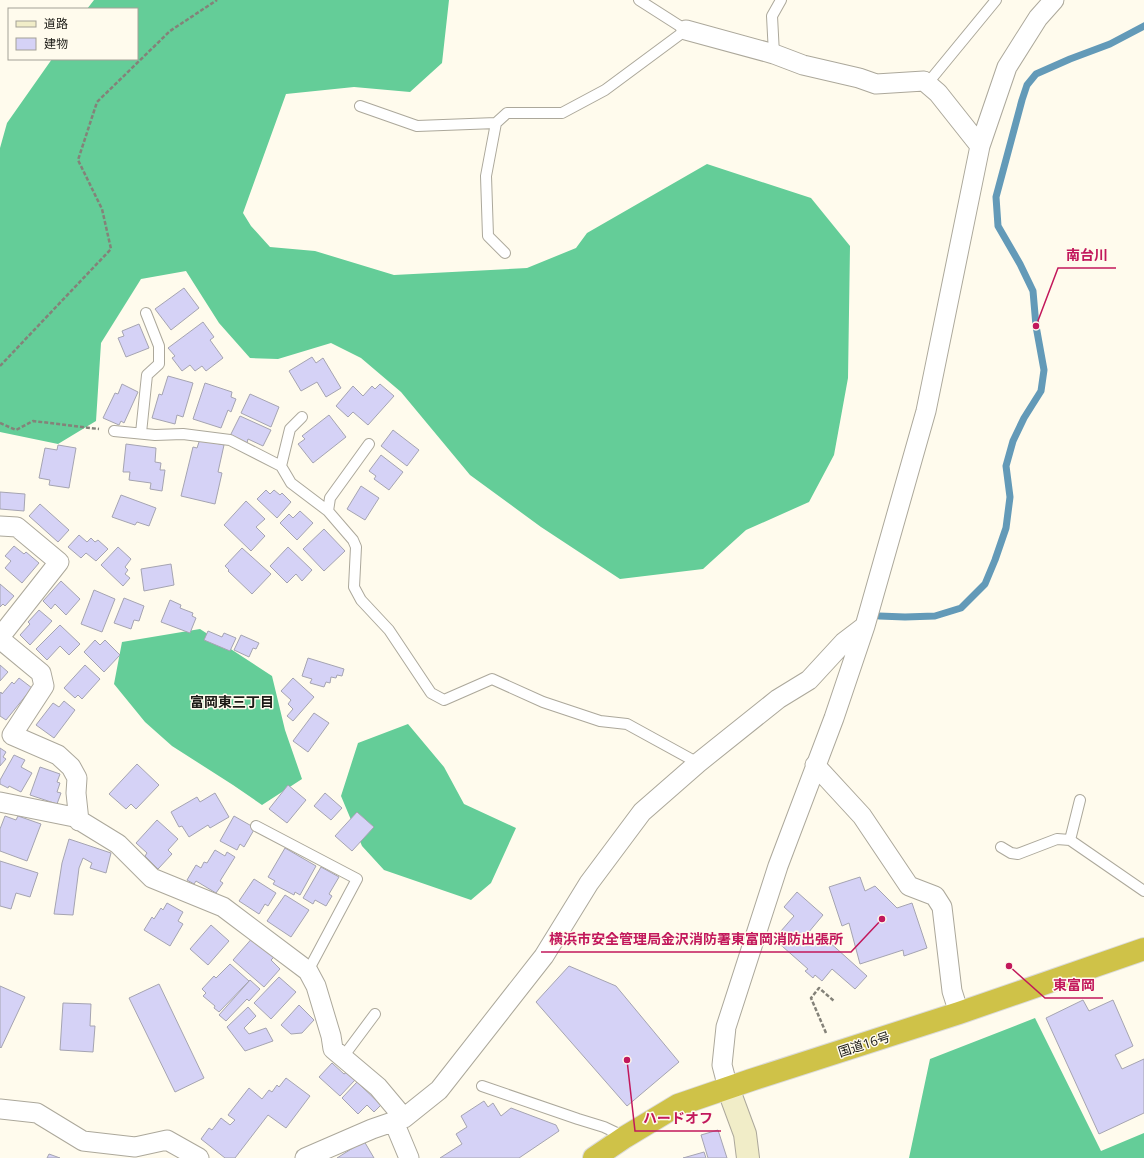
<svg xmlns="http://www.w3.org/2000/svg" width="1144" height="1158" font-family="'Open Sans','Noto Sans JP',sans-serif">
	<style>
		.forest { fill: #64cd98 }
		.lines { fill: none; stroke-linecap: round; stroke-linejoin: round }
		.stream { stroke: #639ab8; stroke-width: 7 }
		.building { fill: #d5d2f6; stroke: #a5a4b1 }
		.lane-casing { stroke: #aca89b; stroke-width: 12 }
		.street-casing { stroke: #aca89b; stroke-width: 21 }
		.secondary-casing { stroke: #aca89b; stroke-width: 24 }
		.highway-casing { stroke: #dbdbda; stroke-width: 24 }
		.path { stroke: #848279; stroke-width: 2.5; stroke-dasharray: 4 2; stroke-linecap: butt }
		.lane { stroke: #fff; stroke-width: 10 }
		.street { stroke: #fff; stroke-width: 19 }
		.secondary { stroke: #f1edc8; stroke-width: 22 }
		.highway { stroke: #cfc248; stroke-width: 22 }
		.labels { text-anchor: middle; stroke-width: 3; stroke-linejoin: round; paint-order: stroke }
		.street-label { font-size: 13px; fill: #1c1b16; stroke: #fffbed }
		.neighbourhood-label { font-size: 14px; font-weight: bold; fill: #1c1b16; stroke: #fffbed }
		.leader { fill: none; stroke: #c2185b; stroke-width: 1.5 }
		.callout-dot { fill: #c2185b; stroke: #fffbed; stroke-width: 1.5 }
		.callout-label { font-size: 14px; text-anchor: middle; font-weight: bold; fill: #c2185b; stroke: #fffbed; stroke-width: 3; stroke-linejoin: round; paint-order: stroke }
	</style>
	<rect width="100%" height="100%" fill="#fffbed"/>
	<path class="forest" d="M94 0H449L442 63 410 92 354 87 286 94 243 213 251 226 270 247 315 251 394 275 527 268 576 248 587 233 707 164 811 198 850 246 848 378 834 455 809 502 746 530 703 569 620 579 541 527 470 475 401 392 361 358 331 343 278 359 250 358 219 323 186 271 141 279 101 343 96 421 58 444 0 432V148L7 123 52 59H137V9H87Z
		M200 629 272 676 285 730 302 779 262 805 233 785 172 746 145 722 114 684 122 642Z
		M408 724 444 767 464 804 516 828 491 883 471 900 384 870 362 846 341 796 358 743Z
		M1035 1018 1101 1151 1144 1133V1158H909L930 1059Z"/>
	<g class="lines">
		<path class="stream" d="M879 616 905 617 935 616 961 608 985 584 995 560 1006 528 1010 497 1006 466 1013 441 1024 418 1041 391 1044 370 1036 326 1033 291 1020 264 998 226 996 197 1022 100 1027 85 1036 74 1070 59 1110 44 1144 26"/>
	</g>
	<path class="building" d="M184 288 199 308 171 330 155 309Z
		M203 322 214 337 210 340 223 358 206 371 202 366 195 371 190 365 182 371 172 358 175 356 168 348Z
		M139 324 149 348 126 357 118 338 124 336 122 331Z
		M312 357 316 363 323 358 341 388 326 397 317 382 301 391 289 371Z
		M168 376 193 383 183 417 177 415 175 424 152 418 159 394 162 395Z
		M205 383 232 392 231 397 236 399 231 412 228 410 221 428 193 419Z
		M122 384 138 392 124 423 121 421 119 425 103 418 115 393 118 394Z
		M380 384 394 396 368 425 353 412 348 417 336 406 353 386 363 396 372 386 375 389Z
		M250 394 279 407 271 427 241 413Z
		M329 415 346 437 313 463 298 444 305 439 302 436Z
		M240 416 271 430 263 446 248 439 247 443 230 436Z
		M393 430 419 450 407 466 381 446Z
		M200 439 224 445 218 472 222 473 215 504 181 496 193 447 197 448Z
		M126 444 156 448 155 462 161 463 160 470H165L162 491 150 489 151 483 129 480 130 472H123Z
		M58 445 76 448 69 488 49 485 50 480 39 478 45 448 57 450Z
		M381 455 403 472 389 490 374 479 376 476 369 471Z
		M361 486 379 498 365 520 347 509Z
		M266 490 270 494 274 490 280 495 282 493 291 502 277 518 257 499Z
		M0 492 25 494 24 511 0 509Z
		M121 495 156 508 149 526 137 522 135 525 112 517Z
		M246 501 265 519 256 527 265 536 251 551 224 525Z
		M40 504 69 530 58 542 29 516Z
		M300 511 313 523 297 540 280 523 289 514 293 518Z
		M324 529 345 551 324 571 303 549Z
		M79 535 87 542 91 538 95 542 98 540 108 549 96 561 86 553 81 558 68 547Z
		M14 546 24 554 26 552 39 563 22 583 5 568 11 561 5 556Z
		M118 547 131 559 125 567 128 570 125 574 130 578 123 586 101 565Z
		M288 547 312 570 302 581 296 574 287 583 270 566Z
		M242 548 271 574 252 594 228 571 229 570 225 566Z
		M171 564 174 585 144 591 141 569Z
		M61 581 80 599 66 615 55 604 51 609 43 601Z
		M0 584 14 596 5 606 3 604 0 607Z
		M94 590 115 599 102 632 81 624Z
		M124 598 144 606 139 621 134 620 131 629 114 623Z
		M170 600 181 605 180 608 193 613 192 616 196 618 190 633 161 622Z
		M39 610 52 621 30 645 20 635 30 624 28 622Z
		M60 625 80 644 69 655 60 646 47 660 36 649Z
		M208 631 222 637 224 633 236 638 230 651 204 640Z
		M241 635 259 643 256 649 253 648 249 657 234 650Z
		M95 640 100 645 105 640 120 655 104 672 84 652Z
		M308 658 344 669 342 676 337 675 336 678 331 677 330 683 326 682 324 687 310 683 312 679 302 676Z
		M0 665 8 672 0 681Z
		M85 665 100 679 82 699 78 695 75 698 64 688Z
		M19 678 32 688 6 720 0 716V693L1 692 2 694 12 682 14 684Z
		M293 678 314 697 293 721 287 716 293 709 288 704 291 700 281 691Z
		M64 701 75 710 54 738 36 725 53 703 59 707Z
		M314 713 329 723 308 752 293 741Z
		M0 748 6 752 3 757 6 759 0 766Z
		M14 755 25 760 21 767 32 773 21 792 9 786 8 788 0 784V780Z
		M137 764 159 785 136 809 131 804 126 809 109 794Z
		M40 767 60 774 57 782 60 783 57 792 61 793 57 804 30 795Z
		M288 785 306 800 287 823 269 809Z
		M215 793 229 817 210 828 208 825 189 837 182 826 179 827 171 812 197 797 200 802Z
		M325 793 342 808 331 820 314 806Z
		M357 812 374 827 352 851 335 836Z
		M5 816 16 820 18 816 41 824 27 861 0 851V829Z
		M234 816 255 828 244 847 240 844 237 850 220 841Z
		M157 820 178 839 168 850 172 854 158 869 145 856 147 853 136 843Z
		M69 839 111 853 106 873 90 868 92 863 83 858 79 868 73 915 54 914 62 863Z
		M285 848 316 866 300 895 295 892 294 895 273 884 275 881 268 877Z
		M215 850 225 856 227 852 235 857 220 881 223 883 216 893 196 881 194 884 187 880 196 865 201 868 204 862 207 863Z
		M0 861 38 873 30 897 16 893 11 909 0 906Z
		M321 867 339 877 329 894 332 896 326 906 315 900 313 904 303 898Z
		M860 877 865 891 875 886 897 908 912 903 927 948 904 956 903 950 860 964 849 923 842 926 829 887Z
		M254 879 276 893 268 906 265 904 259 914 239 901Z
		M797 892 823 915 808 933 822 946 827 940 867 976 855 989 832 969 822 981 815 975 813 978 805 971 808 969 774 939 794 916 784 907Z
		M285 895 309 910 291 937 267 921Z
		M167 903 183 912 178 921 183 924 170 946 144 930 152 917 154 919 161 908 163 910Z
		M211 925 229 941 208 965 190 949Z
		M255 935 277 954 271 960 280 969 264 987 233 960Z
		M230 964 249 981 219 1012 214 1008 215 1006 203 996 206 993 202 989 214 976 216 978Z
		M569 966 616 986 679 1062 627 1106 536 1002Z
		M279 977 296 992 271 1019 254 1003Z
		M250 980 260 989 249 1001 247 999 226 1021 219 1015Z
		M159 984 204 1078 175 1092 129 998Z
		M0 986 25 997 1 1048 0 1047Z
		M1083 1000 1089 1011 1113 1000 1133 1046 1115 1055 1122 1069 1144 1059V1113L1099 1134 1046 1018Z
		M63 1003 91 1004 90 1026H95L93 1052 60 1050Z
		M299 1005 314 1020 302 1033 291 1034 281 1025Z
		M248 1007 256 1016 244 1028 249 1034 266 1028 273 1041 245 1051 227 1027Z
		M332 1063 344 1074 347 1072 355 1080 340 1096 319 1077Z
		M286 1078 310 1096 286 1128 268 1115 235 1158H225L201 1139 209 1128 212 1130 221 1118 230 1125 235 1120 228 1115 249 1088 262 1099 269 1090 272 1092 277 1085 279 1087Z
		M357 1082 381 1105 374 1112 367 1105 358 1114 342 1098Z
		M484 1101 488 1107 493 1103 501 1116 511 1108 556 1125 559 1131 519 1158H440L462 1144 456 1134 467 1127 461 1116Z
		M718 1130 727 1158H708L701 1135Z
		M364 1141 374 1158H337Z
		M704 1152 706 1158H683Z
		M49 1154 60 1158H47Z"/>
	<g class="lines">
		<defs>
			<path id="lane" d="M774 54 772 16 781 0
				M927 84 996 0
				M360 106 417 126 496 123
				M505 253 488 236 486 176 496 123 507 113H562L605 90 686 30 639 0
				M114 431 155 435 183 434 230 440 281 466 291 483 328 511 353 540 356 547 354 587 361 600 389 630 431 693 444 700 492 679 543 702 600 721 627 724 698 763
				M141 433 147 375 159 364V346L146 313
				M281 466 290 429 302 417
				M328 511 330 498 369 444
				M1080 800 1070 840 1144 891
				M256 826 357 879 308 971
				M1001 847 1011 853 1018 854 1057 839 1070 840
				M343 1057 375 1014
				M482 1086 578 1119 604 1127 625 1137"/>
			<path id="street" d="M686 30 774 54 803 65 859 78 876 84 924 81 938 93 980 146
				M0 526 17 527 59 562 0 637
				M0 639 41 673 44 686 12 735 58 755 71 767 77 778 76 793 79 821
				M815 765 862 816 909 886 935 896 942 907 952 991 959 1013
				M0 802 74 817 118 844 152 878 223 907 308 971 316 986 331 1036 333 1049 378 1087 404 1118
				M728 1088 722 1065 726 1027 778 866 834 718 865 626 926 411 980 146 1007 67 1038 18 1054 0
				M0 1109 37 1113 83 1141 135 1147 167 1140 199 1158
				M394 1122 409 1158
				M305 1158 372 1129 404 1118 439 1090 544 956 589 883 642 812 698 763 778 699 809 680 844 642 865 626"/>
			<path id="secondary" d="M728 1088 745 1134 748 1158"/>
			<path id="highway" d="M594 1158 625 1137 678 1105 751 1080 959 1013 1144 949"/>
		</defs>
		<use href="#lane" class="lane-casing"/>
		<use href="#street" class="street-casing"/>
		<use href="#secondary" class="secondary-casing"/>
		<use href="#highway" class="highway-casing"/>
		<path class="path" d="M0 366 111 249 102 209 78 160 97 102 170 31 217 0
			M0 423 16 430 33 421 99 429
			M826 1033 811 998 819 988 834 1001"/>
		<use href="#lane" class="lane"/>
		<use href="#street" class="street"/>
		<use href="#secondary" class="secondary"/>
		<use href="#highway" class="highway"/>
	</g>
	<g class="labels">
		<g class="street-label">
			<text transform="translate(864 1044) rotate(-18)" y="5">国道16号</text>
		</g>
		<g class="neighbourhood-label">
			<text x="232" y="707">富岡東三丁目</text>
		</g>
	</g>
	<path class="leader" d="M1036 326L1058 268H1116M882 919L851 952H541M1009 966L1045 998H1103M627 1060L635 1131H721"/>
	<g class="callout-dot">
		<circle cx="1036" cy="326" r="4"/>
		<circle cx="882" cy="919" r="4"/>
		<circle cx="1009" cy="966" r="4"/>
		<circle cx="627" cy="1060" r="4"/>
	</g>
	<g class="callout-label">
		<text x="1087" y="260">南台川</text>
		<text x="696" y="944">横浜市安全管理局金沢消防署東富岡消防出張所</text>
		<text x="1074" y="990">東富岡</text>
		<text x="678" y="1123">ハードオフ</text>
	</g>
	<rect x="8" y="8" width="130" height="52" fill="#fffbed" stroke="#a4a197"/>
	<rect x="16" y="21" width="20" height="6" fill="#f1edc8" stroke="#a4a197"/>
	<text x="44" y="28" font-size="12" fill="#1c1b16">道路</text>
	<rect x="16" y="38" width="20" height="12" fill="#d5d2f6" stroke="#a4a197"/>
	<text x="44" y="48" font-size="12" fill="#1c1b16">建物</text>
</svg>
